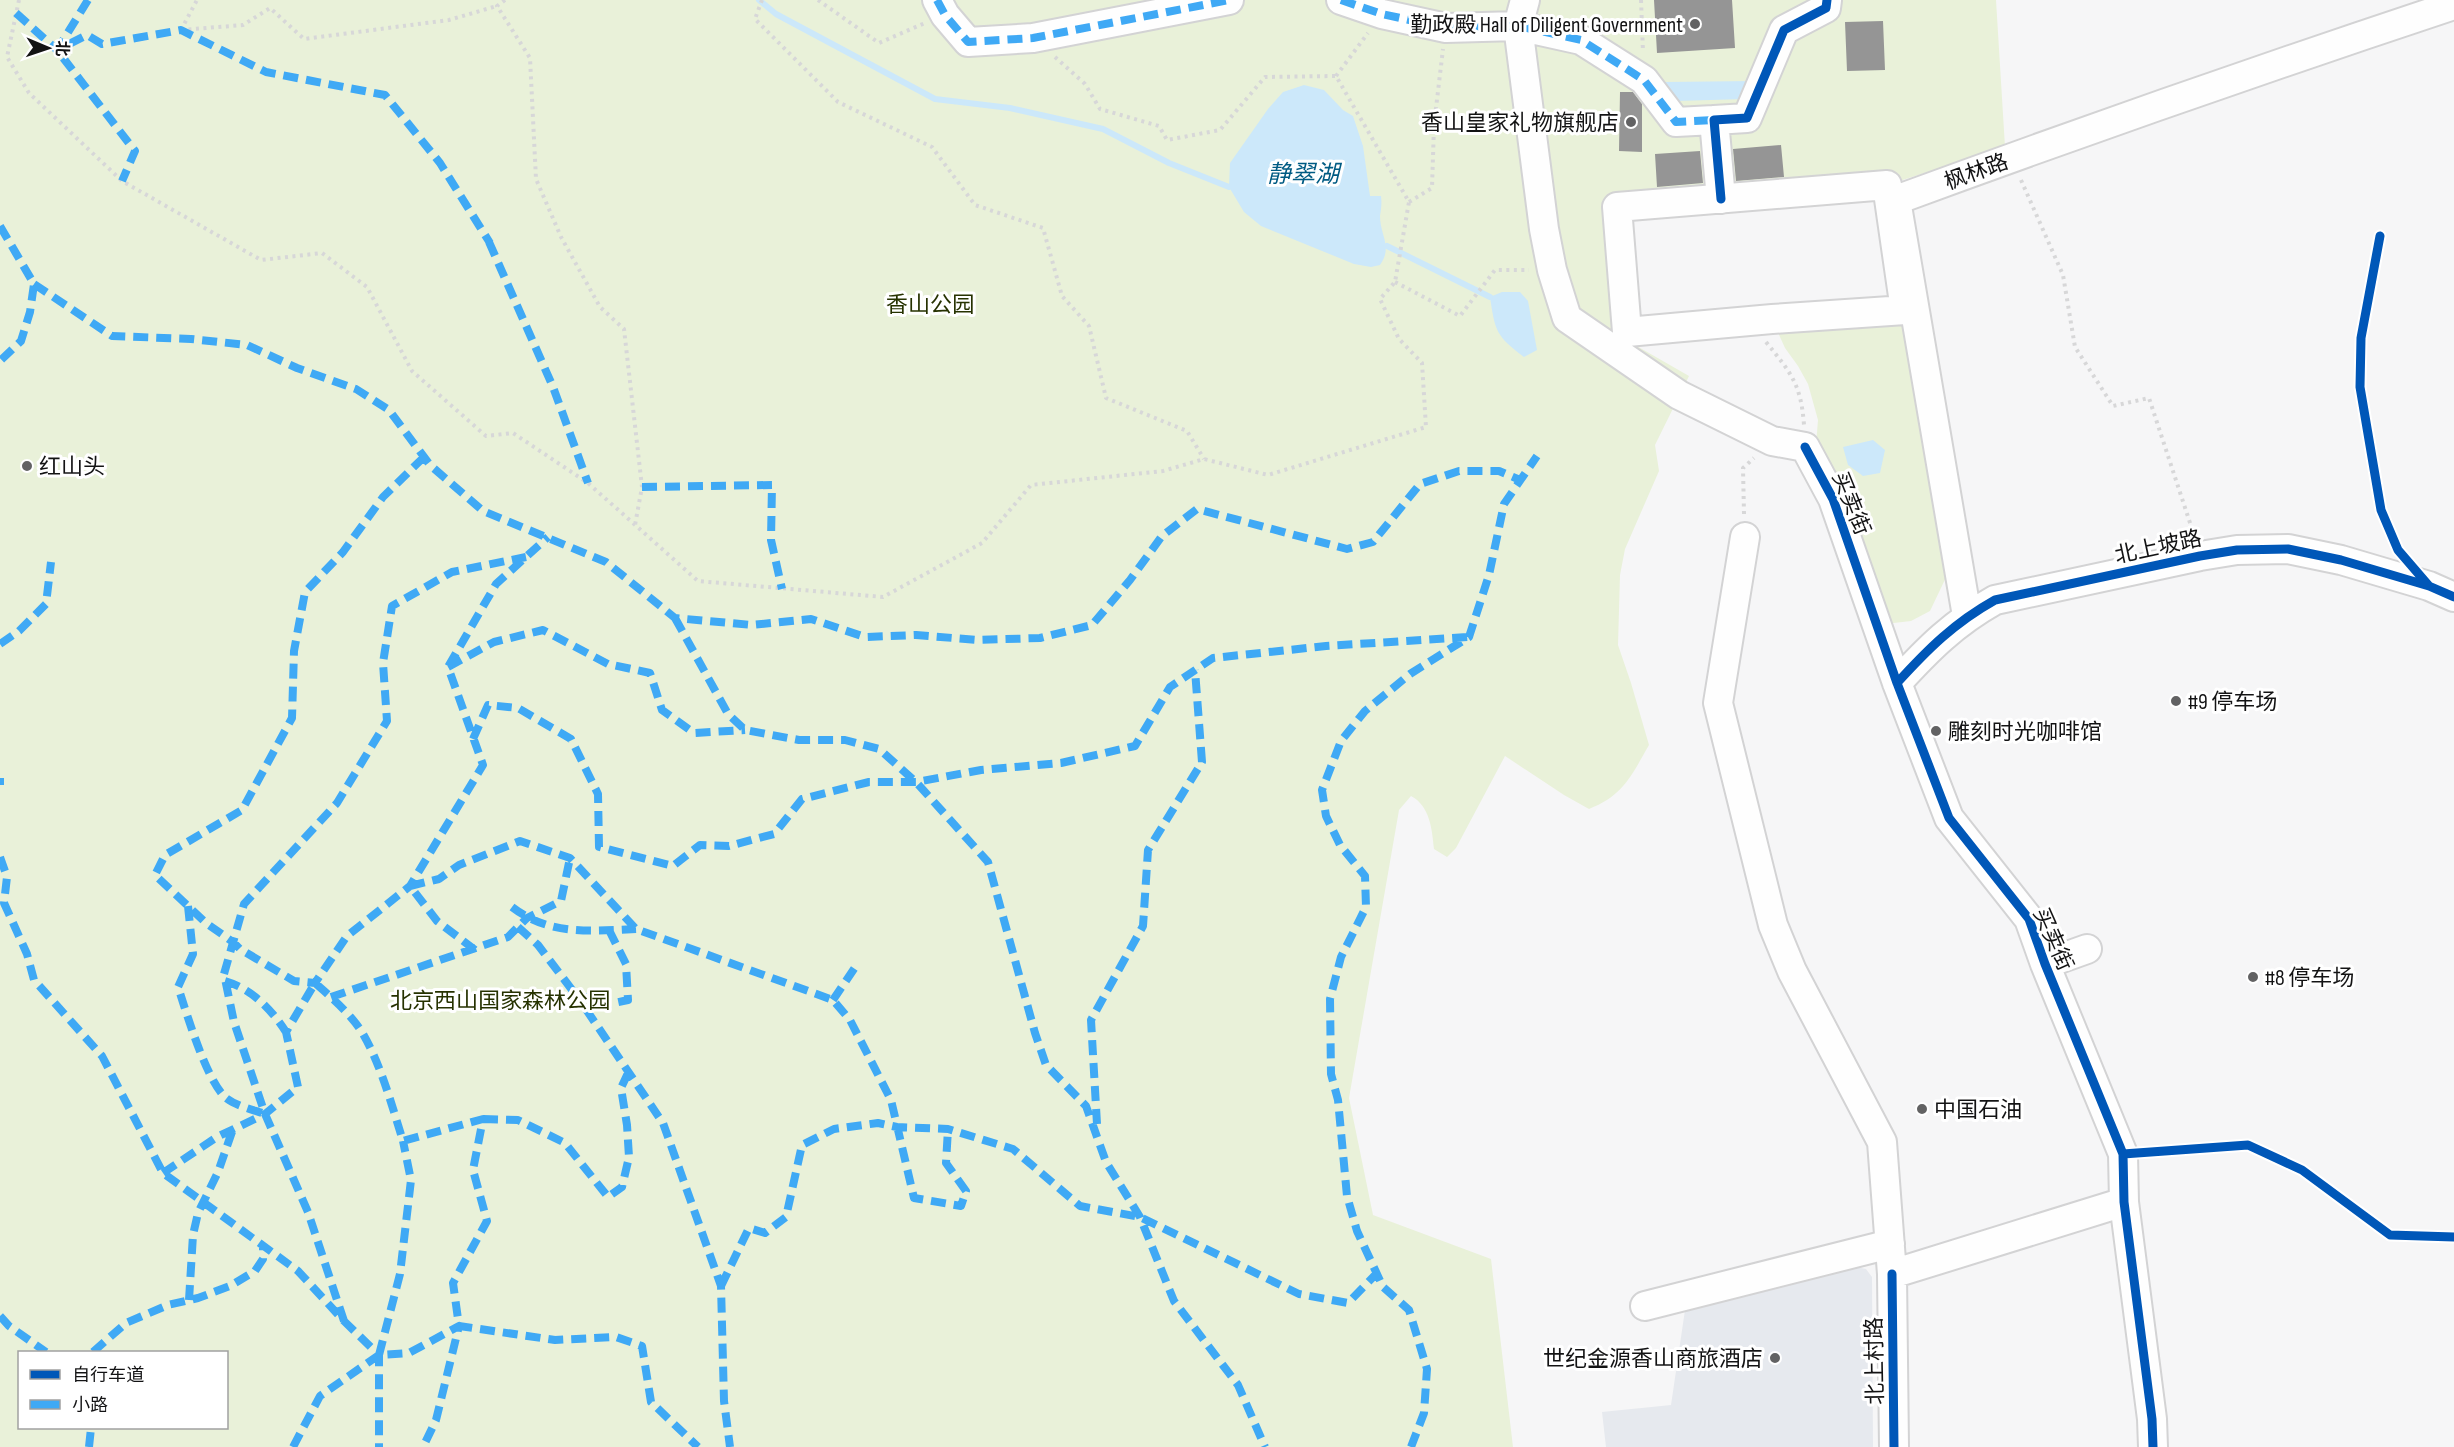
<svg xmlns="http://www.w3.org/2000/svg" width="2454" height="1447" font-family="'Sofia Sans Condensed','Noto Sans SC',sans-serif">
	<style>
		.built { fill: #e6e9ee }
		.green { fill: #e9f1d9; fill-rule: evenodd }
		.water { fill: #cce8fa }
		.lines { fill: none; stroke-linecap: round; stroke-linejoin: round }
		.stream { stroke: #cce8fa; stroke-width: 6 }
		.building { fill: #959595 }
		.minor-casing { stroke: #d3d3d4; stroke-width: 32 }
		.path { stroke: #d7d7d8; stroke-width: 4; stroke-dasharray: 3 4.5; stroke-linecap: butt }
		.minor { stroke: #fefefe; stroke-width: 28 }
		.quiet { stroke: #3fa9f5; stroke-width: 8; stroke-dasharray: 15 8; stroke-linecap: butt }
		.cycleway-casing { stroke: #fff; stroke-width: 13 }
		.cycleway { stroke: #0057b8; stroke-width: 9 }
		.poi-dot { fill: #626263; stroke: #fff; stroke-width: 2 }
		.labels { text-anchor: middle; stroke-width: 6; stroke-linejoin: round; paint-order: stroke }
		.poi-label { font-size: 22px; fill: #131314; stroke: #fff; text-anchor: start }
		.street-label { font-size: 22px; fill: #131314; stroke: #fff }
		.park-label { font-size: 22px; fill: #263200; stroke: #fff }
		.water-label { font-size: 24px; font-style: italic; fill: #005b83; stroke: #fff }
	</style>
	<rect width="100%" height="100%" fill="#f6f6f7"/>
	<path class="built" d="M1856 1267 1866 1269 1872 1277 1873 1447H1606L1602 1412 1671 1405 1685 1310Z"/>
	<path class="green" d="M0 0H1996L2005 147 1887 185 1617 207 1628 341 1689 376 1655 445 1659 471 1625 549 1620 575 1618 645 1631 683 1649 745C1631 776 1624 795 1589 809L1564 795 1505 756 1456 848 1447 857 1434 849C1432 829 1430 806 1411 796L1399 810 1349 1098 1373 1215 1491 1259 1513 1447H0ZM20 1352H226V1428H20Z
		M1905 310 1950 569 1930 611 1911 621 1885 624 1816 445 1818 420 1808 384 1798 366 1785 348 1772 319Z"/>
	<path class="water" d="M1755 81 1745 99 1676 101 1665 82Z
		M1304 85 1324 90 1343 110 1353 116 1363 146 1370 196H1381C1382 204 1381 209 1380 216 1380 235 1393 247 1380 265L1371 267 1354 264 1261 226 1244 212 1229 187 1230 163 1268 109 1283 92Z
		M1502 292H1520L1528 301 1537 350 1524 357C1496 336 1495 331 1490 297Z
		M1873 440 1885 450 1880 473 1863 476 1848 465 1843 447Z"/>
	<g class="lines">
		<path class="stream" d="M759 0 776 14 935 99 1010 108 1103 129 1169 163 1229 187
			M1387 246 1490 297"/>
	</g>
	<path class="building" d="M1654 0H1732L1735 48 1657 53Z
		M1883 21 1885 70 1847 71 1845 22Z
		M1620 92H1633L1642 104V152L1619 151Z
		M1781 145 1784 177 1736 181 1733 149Z
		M1700 151 1703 183 1657 187 1655 154Z"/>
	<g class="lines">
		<defs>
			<path id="minor" d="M937 0 945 15 968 42 1033 38 1229 0
				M1341 0 1382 14 1446 28 1518 26 1581 40 1644 80 1676 122 1714 120
				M1525 0 1518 26 1544 229 1552 270 1567 318 1679 395 1772 441 1805 447 1833 499 1897 683 1949 818 2029 919 2045 964 2123 1154 2124 1202 2152 1419 2153 1447
				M1887 185 1905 310 1772 319 1627 332 1617 207Z
				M1721 199 1714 120 1747 118 1784 30 1826 8 1827 0
				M1745 537 1718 703 1773 925 1792 971 1882 1142 1892 1274 1894 1447
				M1967 616 1896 200C2081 132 2267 67 2454 5
				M1897 683C1928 649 1954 623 1995 600L2200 556 2237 550 2288 549 2341 560 2429 586 2454 597
				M2045 964 2087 949
				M1892 1274 2124 1202
				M1645 1306 1890 1244"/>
		</defs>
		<use href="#minor" class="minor-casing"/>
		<path class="path" d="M19 0 7 57 29 93 122 181 261 260 322 253 367 287 412 371 486 436 513 433 588 483 698 581 883 597 982 543 1031 485 1163 471 1204 459 1268 475 1426 427 1422 363 1399 339 1380 299 1395 282 1409 202 1336 76
			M505 0 497 6 530 58 536 179 561 237 600 307 624 329 642 487 635 525
			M762 0 755 19 838 102 932 147 975 205 1043 228 1062 296 1089 326 1106 398 1187 431 1204 459
			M818 0 879 43 925 23
			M1641 0 1643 52
			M181 30 243 25 270 8 304 39 449 20 497 6
			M181 30 197 0
			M1055 57 1085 84 1100 109 1159 126 1167 140 1220 130 1265 77 1336 76
			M1336 76 1368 33
			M2021 180 2063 275 2075 347 2113 406 2149 398 2194 535
			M1409 202 1432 188 1434 125 1443 49
			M1395 282 1460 316 1495 270H1529
			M1766 342C1791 373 1801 384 1804 425
			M1744 514 1743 468 1754 458"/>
		<use href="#minor" class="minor"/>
		<path class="quiet" d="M88 0 57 50 135 151 122 181
			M937 0 945 15 968 42 1033 38 1229 0
			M1341 0 1382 14 1446 28 1518 26 1581 40 1644 80 1676 122 1714 120
			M16 13 57 50 87 35 102 44 181 30 266 72 385 95 440 163 490 243
			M0 226 34 284 30 312 21 341 0 361
			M489 242 553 387 588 483
			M34 284 112 336 191 339 247 345 297 368 356 389 389 410 430 465 483 511 606 562 675 618 752 625 811 619 865 637 916 635 978 640 1040 638 1092 625 1130 580 1162 536 1197 509 1347 549 1373 542 1420 484 1459 471H1499L1520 480
			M424 457 383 497 343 552 305 592 294 651 292 718 242 810 165 855 155 875 206 923 233 942 240 949 294 981 315 983 347 936 410 886 483 765 448 667 496 584 548 537
			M642 487 772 485 771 540 782 589
			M675 618 728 714 745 730 799 740H845L879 749 916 782 988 862 1035 1033 1046 1065 1086 1106 1106 1162 1140 1217 1174 1301 1238 1385 1265 1447
			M0 644 19 631 46 604 51 562
			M448 667 494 642 543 630 608 664 650 673 662 710 694 733 745 730
			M473 739 488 705 518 708 571 739 598 794 599 847 673 866 700 845 729 846 774 834 802 799 869 782H916L981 770 1061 763 1135 746 1170 687 1213 658 1326 646 1469 637
			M0 778V785
			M0 857 7 877 4 903 27 954 34 980 102 1056 163 1173 298 1271 344 1321 379 1355V1447
			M188 906 193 954 178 987C187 1014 206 1080 226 1098 236 1106 254 1110 265 1114
			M512 907C550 936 591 931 636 929
			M518 927 538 945 579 999
			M609 930 626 964 628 1000 609 1004 592 996 579 999 663 1123 721 1286 724 1401 730 1447
			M475 950 437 921 410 886 439 879 459 865 520 841 570 858 636 929 833 1000 850 1020 891 1100 914 1198 961 1206 966 1191 946 1163 948 1129
			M225 981C252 989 271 1009 286 1032
			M331 997 508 937 527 918 561 901 570 858
			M833 1000 858 963
			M483 1119 518 1120 565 1143 608 1197 622 1187 629 1157 627 1125 621 1088 629 1071
			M1097 1124 1091 1020 1143 926 1148 850 1202 762 1195 670
			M163 1173 217 1137 265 1114 298 1087 286 1032 315 983C331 997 352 1015 363 1034 381 1065 392 1106 403 1141L483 1119 473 1170 487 1221 453 1283 459 1326 555 1340 616 1337 642 1346 651 1402 698 1447
			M721 1286 749 1228 765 1233 786 1217 802 1145 834 1129 878 1123 897 1127 948 1129 1013 1149 1080 1206 1140 1217 1299 1294 1348 1303 1377 1273
			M189 1300 193 1235 198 1213 218 1172 233 1129
			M0 1316 9 1326 46 1352
			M344 1321 308 1212 265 1114 234 1022 224 974 244 904 337 803 387 721 383 663 392 606 452 572 526 557
			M93 1352 126 1323 168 1305 198 1298 230 1286 255 1271 263 1259V1245
			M379 1355 400 1274 411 1180 403 1141
			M89 1447 91 1428
			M293 1447 320 1396 379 1355 409 1353 459 1326 436 1420 423 1447
			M1411 1447 1424 1413 1427 1369 1409 1310 1383 1287 1357 1231 1347 1196 1338 1100 1331 1074 1330 999 1341 957 1366 907 1365 876 1340 845 1326 816 1322 790 1341 741 1365 711 1410 674 1469 637 1489 575 1504 504 1537 456"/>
		<defs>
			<path id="cycleway" d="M1721 199 1714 120 1747 118 1784 30 1826 8 1827 0
				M2380 236 2361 338 2360 387 2381 510 2398 550 2429 586
				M1805 447 1833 499 1897 683 1949 818 2029 919 2045 964 2123 1154 2124 1202 2152 1419 2153 1447
				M1897 683C1928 649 1954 623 1995 600L2200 556 2237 550 2288 549 2341 560 2429 586 2454 597
				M2123 1154 2248 1145 2302 1170 2390 1235 2454 1237
				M1892 1274 1894 1447"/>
		</defs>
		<use href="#cycleway" class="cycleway-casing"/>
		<use href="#cycleway" class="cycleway"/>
	</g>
	<g class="poi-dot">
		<circle cx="1695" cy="24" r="6"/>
		<circle cx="1631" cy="122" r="6"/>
		<circle cx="27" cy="466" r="6"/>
		<circle cx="2176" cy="701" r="6"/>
		<circle cx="1936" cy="731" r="6"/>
		<circle cx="2253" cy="977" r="6"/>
		<circle cx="1922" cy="1109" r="6"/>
		<circle cx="1775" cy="1358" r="6"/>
	</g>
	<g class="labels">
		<g class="poi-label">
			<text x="1683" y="32" text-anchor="end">勤政殿 Hall of Diligent Government</text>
			<text x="1619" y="130" text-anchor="end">香山皇家礼物旗舰店</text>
			<text x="39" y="474">红山头</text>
			<text x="2188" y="709">#9 停车场</text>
			<text x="1948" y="739">雕刻时光咖啡馆</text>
			<text x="2265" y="985">#8 停车场</text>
			<text x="1934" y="1117">中国石油</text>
			<text x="1763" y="1366" text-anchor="end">世纪金源香山商旅酒店</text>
		</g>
		<g class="street-label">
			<text transform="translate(1976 171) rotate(-20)" y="8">枫林路</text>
			<text transform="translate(1852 503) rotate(68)" y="8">买卖街</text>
			<text transform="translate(2158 546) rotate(-12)" y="8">北上坡路</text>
			<text transform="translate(2054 939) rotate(66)" y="8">买卖街</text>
			<text transform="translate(1874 1361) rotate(-91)" y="8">北上村路</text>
		</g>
		<g class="park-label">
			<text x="930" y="312">香山公园</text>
			<text x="500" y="1008">北京西山国家森林公园</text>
		</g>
		<g class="water-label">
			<text x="1303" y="182">静翠湖</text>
		</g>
	</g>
	<rect x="18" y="1351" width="210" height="78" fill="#ffffff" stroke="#a1a1a1" stroke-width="1.5"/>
	<rect x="30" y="1370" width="30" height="9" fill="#0057b8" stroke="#a1a1a1" stroke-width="1.5"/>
	<text x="72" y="1381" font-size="18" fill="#131314">自行车道</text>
	<rect x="30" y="1400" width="30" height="9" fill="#3fa9f5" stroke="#a1a1a1" stroke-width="1.5"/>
	<text x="72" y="1411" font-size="18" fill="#131314">小路</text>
	<g transform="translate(48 48) rotate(92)" stroke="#ffffff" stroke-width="4.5" paint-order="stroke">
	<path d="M0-4.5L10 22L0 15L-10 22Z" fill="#131314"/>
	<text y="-9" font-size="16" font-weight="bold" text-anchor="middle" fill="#131314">北</text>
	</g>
</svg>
